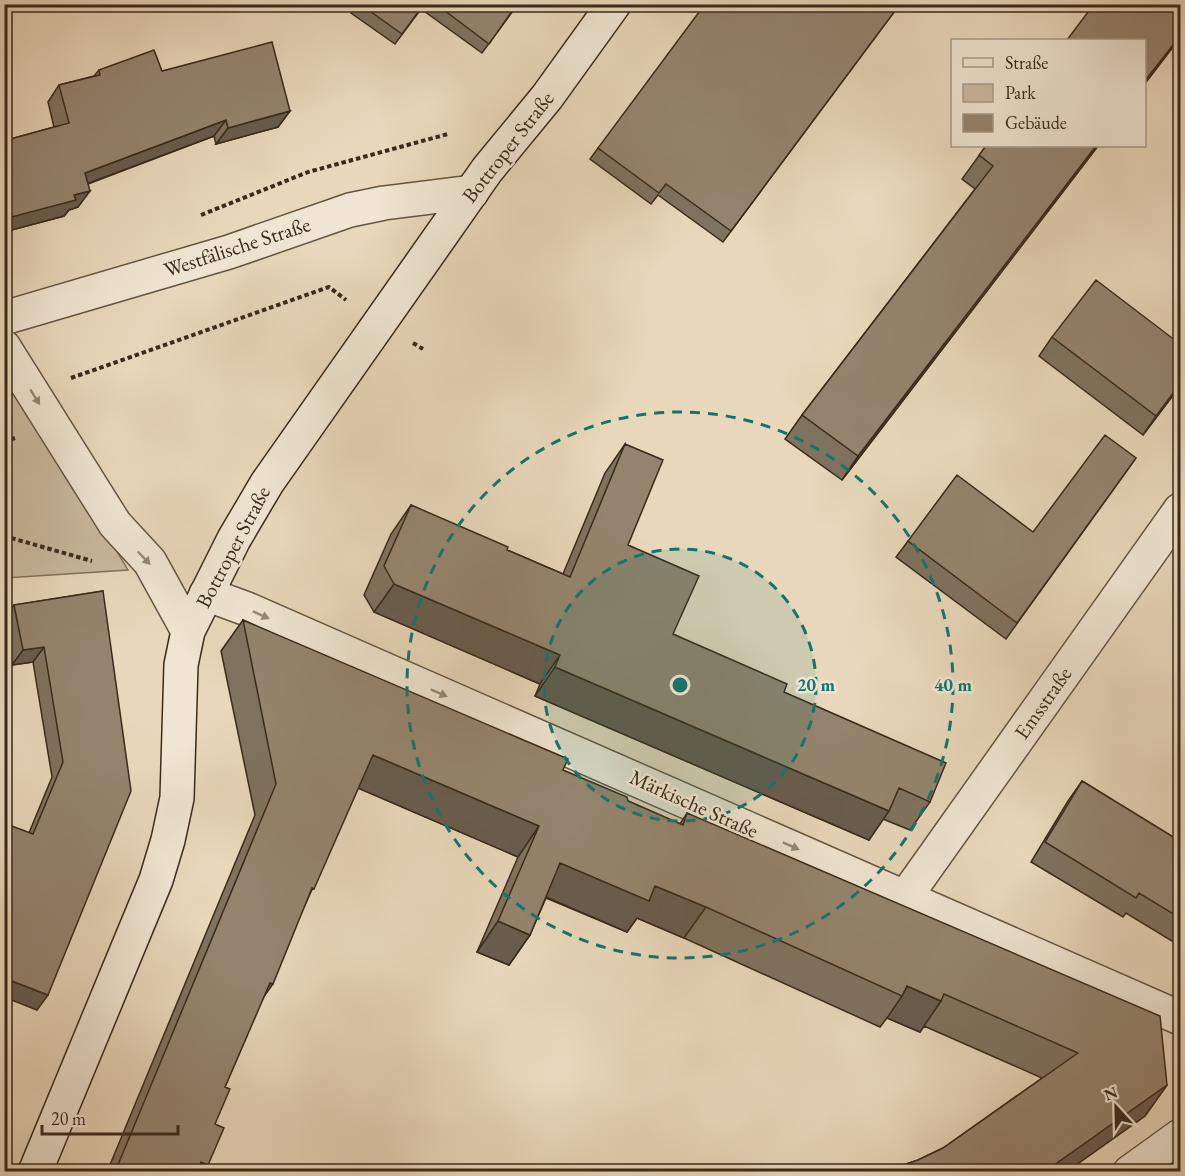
<svg xmlns="http://www.w3.org/2000/svg" width="1185" height="1176" font-family="'EB Garamond',serif">
	<style>
		.green { fill: #caba9f; stroke: #82725d; stroke-width: 1.5 }
		.lines { fill: none; stroke-linecap: round; stroke-linejoin: round }
		.minor-casing { stroke: #655543; stroke-width: 36 }
		.secondary-casing { stroke: #392a1b; stroke-width: 36 }
		.path { stroke: #392a1b; stroke-width: 4; stroke-dasharray: 4.5 3; stroke-linecap: butt }
		.minor { stroke: #f0e5d2; stroke-width: 33 }
		.secondary { stroke: #f0e5d2; stroke-width: 33 }
		.wall { fill: #7f725f; stroke: #392a1b; stroke-width: 1.5 }
		.shaded-wall { fill: #685c4d; stroke: #392a1b; stroke-width: 1.5 }
		.building { fill: #94846e; stroke: #392a1b; stroke-width: 1.5 }
		.oneway { fill: #948876 }
		.ring { fill: none; stroke: #0f766e; stroke-width: 3; stroke-dasharray: 10 8 }
		.labels { text-anchor: middle; stroke-width: 5; stroke-linejoin: round; paint-order: stroke }
		.street-label { font-size: 21px; fill: #392a1b; stroke: #f0e5d2 }
		.centre { fill: #0f766e; stroke: #f0e5d2; stroke-width: 3 }
		.ring-label { font-size: 18px; text-anchor: middle; font-weight: bold; fill: #0f766e; stroke: #f0e5d2; stroke-width: 5; stroke-linejoin: round; paint-order: stroke }
	</style>
	<rect width="100%" height="100%" fill="#e8d7ba"/>
	<filter id="stains"><feTurbulence type="fractalNoise" baseFrequency=".00333" numOctaves="4"/><feColorMatrix values="0 0 0 0 .2 0 0 0 0 .09 0 0 0 0 .02 0 0 0 .5 -.17"/></filter>
	<radialGradient id="worn" r=".72"><stop offset=".6" stop-color="#630" stop-opacity="0"/><stop offset="1" stop-color="#630" stop-opacity=".3"/></radialGradient>
	<path class="green" d="M5 362 128 570 5 578Z"/>
	<g class="lines">
		<defs>
			<path id="minor" d="M4 318 229 252 350 210 384 203 472 192
				M4 347 115 524 150 562 188 631
				M206 594 247 609 1180 1018
				M906 896 1180 510
				M1130 1172 1180 1136"/>
			<path id="secondary" d="M35 1172 156 880 168 840 177 798 181 665 188 631 234 539 267 483 487 170 547 97 614 4"/>
		</defs>
		<use href="#minor" class="minor-casing"/>
		<use href="#secondary" class="secondary-casing"/>
		<path class="path" d="M201 215 308 172 448 134
			M413 343 423 349
			M71 378 329 287 346 300
			M4 442 15 438
			M4 536 92 561"/>
		<use href="#minor" class="minor"/>
		<use href="#secondary" class="secondary"/>
	</g>
	<path class="wall" d="M357 4H518L482 53 421 9 395 44 351 13Z
		M900 4 723 242 658 195 651 204 590 159 598 148Z
		M99 70 162 71 290 111 278 127 216 144 214 136 88 184 78 207 69 210 64 216 4 232V144L7 140 54 127 48 102 59 85 94 76Z
		M986 146H1098L842 480 785 439 802 415 975 189 962 179Z
		M1052 337 1180 386 1143 435 1039 356Z
		M625 444 628 545 673 634 784 692 930 802 910 830 883 819 869 840 535 696 540 684 374 612 364 595 391 534 411 505 507 550 563 574 605 473Z
		M1136 458 1006 639 896 557 908 541 1033 532Z
		M103 591 37 1010 29 833 52 777 33 662 12 665 4 625V619L14 605Z
		M243 620 628 801 680 824 687 813 1167 1085 1145 1116 1066 1172H883L918 1160 943 1148 1042 1078 924 1026 920 1032 887 1018 880 1027 684 938 637 918 627 932 546 898 530 935 509 965 477 952 518 857 358 788 262 1000 225 1087 215 1124 208 1165 204 1172H107L255 815 221 651Z
		M1082 781 1173 837 1176 832 1180 834V946L1126 913 1123 917 1031 862 1068 801Z"/>
	<path class="shaded-wall" d="M1180 36V38L1144 85V82Z
		M290 111 278 127 216 144 228 128Z
		M226 120 214 136 73 189 85 173Z
		M1096 146H1098L842 480 858 456Z
		M90 191 78 207 69 210 64 216 4 232V219L74 195Z
		M1180 384V386L1143 435 1156 416Z
		M394 584 560 655 540 684 374 612Z
		M44 647 33 662 12 665 23 650Z
		M555 667 889 811 869 840 535 696Z
		M373 755 539 826 518 857 351 785Z
		M560 863 655 886 706 907 684 938 637 918 627 932 539 894Z
		M498 921 530 935 509 965 477 952Z
		M4 978 48 995 37 1010 4 997Z
		M270 983 273 984 251 1015Z
		M907 986 941 1001 920 1032 887 1018 902 996Z
		M1167 1085 1145 1116 1066 1172H1044Z"/>
	<path class="building" d="M360 4H424L402 34Z
		M436 4H517L489 44Z
		M705 4H900L731 231 666 184 659 193 598 148Z
		M1094 4H1180V36L1144 82V40H1067Z
		M272 42 290 111 228 128 226 120 85 173 90 191 74 195 76 200 4 219V151L9 150 7 140 69 123 59 85 100 75 99 70 154 50 162 71Z
		M986 146H1096L858 456 802 415 993 166 979 155Z
		M1096 280 1180 344V384L1156 416 1052 337Z
		M1105 435 1136 458 1017 623 908 541 957 475 1033 532Z
		M625 444 663 460 628 545 699 576 673 634 787 684 784 692 946 763 930 802 899 788 889 811 555 667 560 655 394 584 384 566 411 505 508 547 507 550 570 577Z
		M103 591 131 791 48 995 4 978V823L33 834 63 762 44 647 23 650 14 605Z
		M243 620 568 759 563 770 627 797 628 801 683 825 687 813 1160 1016 1167 1085 1044 1172H883L918 1160 943 1148 1078 1053 944 994 941 1001 907 986 902 996 706 907 655 886 649 901 560 863 530 935 498 921 539 826 373 755 314 889 312 888 273 984 270 983 225 1087 230 1089 215 1124 224 1128 208 1165 201 1162 198 1172H115L276 784Z
		M1082 781 1173 837 1176 832 1180 834V918L1139 893 1136 898 1045 842Z
		M4 1074 11 1077 4 1091Z"/>
	<defs><path id="oneway-solid" d="M-6-.8H1V-3.2L6.5 0L1 3.2V.8H-6Z" transform="scale(1.5)"/></defs>
	<g class="oneway">
		<use href="#oneway-solid" transform="translate(35 397) rotate(58)"/>
		<use href="#oneway-solid" transform="translate(144 558) rotate(46)"/>
		<use href="#oneway-solid" transform="translate(261 615) rotate(24)"/>
		<use href="#oneway-solid" transform="translate(439 693) rotate(24)"/>
		<use href="#oneway-solid" transform="translate(791 846) rotate(24)"/>
	</g>
	<circle cx="680" cy="685" r="136" fill="#0f766e" fill-opacity=".12"/>
	<g class="ring">
		<circle cx="680" cy="685" r="136"/>
		<circle cx="680" cy="685" r="273"/>
	</g>
	<g class="labels">
		<g class="street-label">
			<text transform="translate(508 147) rotate(-52)" y="7">Bottroper Straße</text>
			<text transform="translate(237 247) rotate(-18)" y="7">Westfälische Straße</text>
			<text transform="translate(233 547) rotate(-62)" y="7">Bottroper Straße</text>
			<text transform="translate(1043 703) rotate(-55)" y="7">Emsstraße</text>
			<text transform="translate(694 804) rotate(24)" y="7">Märkische Straße</text>
		</g>
	</g>
	<circle cx="680" cy="685" r="9" class="centre"/>
	<g class="ring-label">
		<text x="816" y="691">20 m</text>
		<text x="953" y="691">40 m</text>
	</g>
	<rect width="1185" height="1176" fill="none" stroke="#e8d7ba" stroke-width="24"/>
	<rect x="6" y="6" width="1173" height="1164" fill="none" stroke="#392a1b" stroke-width="3"/>
	<rect x="12" y="12" width="1161" height="1152" fill="none" stroke="#392a1b" stroke-width="1.5"/>
	<rect x="951" y="39" width="195" height="108" fill="#f0e5d2" stroke="#a79a89" stroke-width="1.5"/>
	<rect x="963" y="58" width="30" height="9" fill="#f0e5d2" stroke="#a79a89" stroke-width="1.5"/>
	<text x="1005" y="69" font-size="18" fill="#392a1b">Straße</text>
	<rect x="963" y="84" width="30" height="18" fill="#caba9f" stroke="#a79a89" stroke-width="1.5"/>
	<text x="1005" y="99" font-size="18" fill="#392a1b">Park</text>
	<rect x="963" y="114" width="30" height="18" fill="#94846e" stroke="#a79a89" stroke-width="1.5"/>
	<text x="1005" y="129" font-size="18" fill="#392a1b">Gebäude</text>
	<g transform="translate(1116 1107) rotate(338)" stroke="#f0e5d2" stroke-width="4.5" paint-order="stroke">
	<path d="M0-4.5L10 22L0 15L-10 22Z" fill="#392a1b"/>
	<text y="-9" font-size="16" font-weight="bold" text-anchor="middle" fill="#392a1b">N</text>
	</g>
	<path d="M42 1125v9h136v-9" fill="none" stroke="#392a1b" stroke-width="3"/>
	<text x="51" y="1125" font-size="18" fill="#392a1b" stroke="#f0e5d2" stroke-width="4.5" paint-order="stroke">20 m</text>
	<rect width="100%" height="100%" filter="url(#stains)"/>
	<rect width="100%" height="100%" fill="url(#worn)"/>
</svg>
